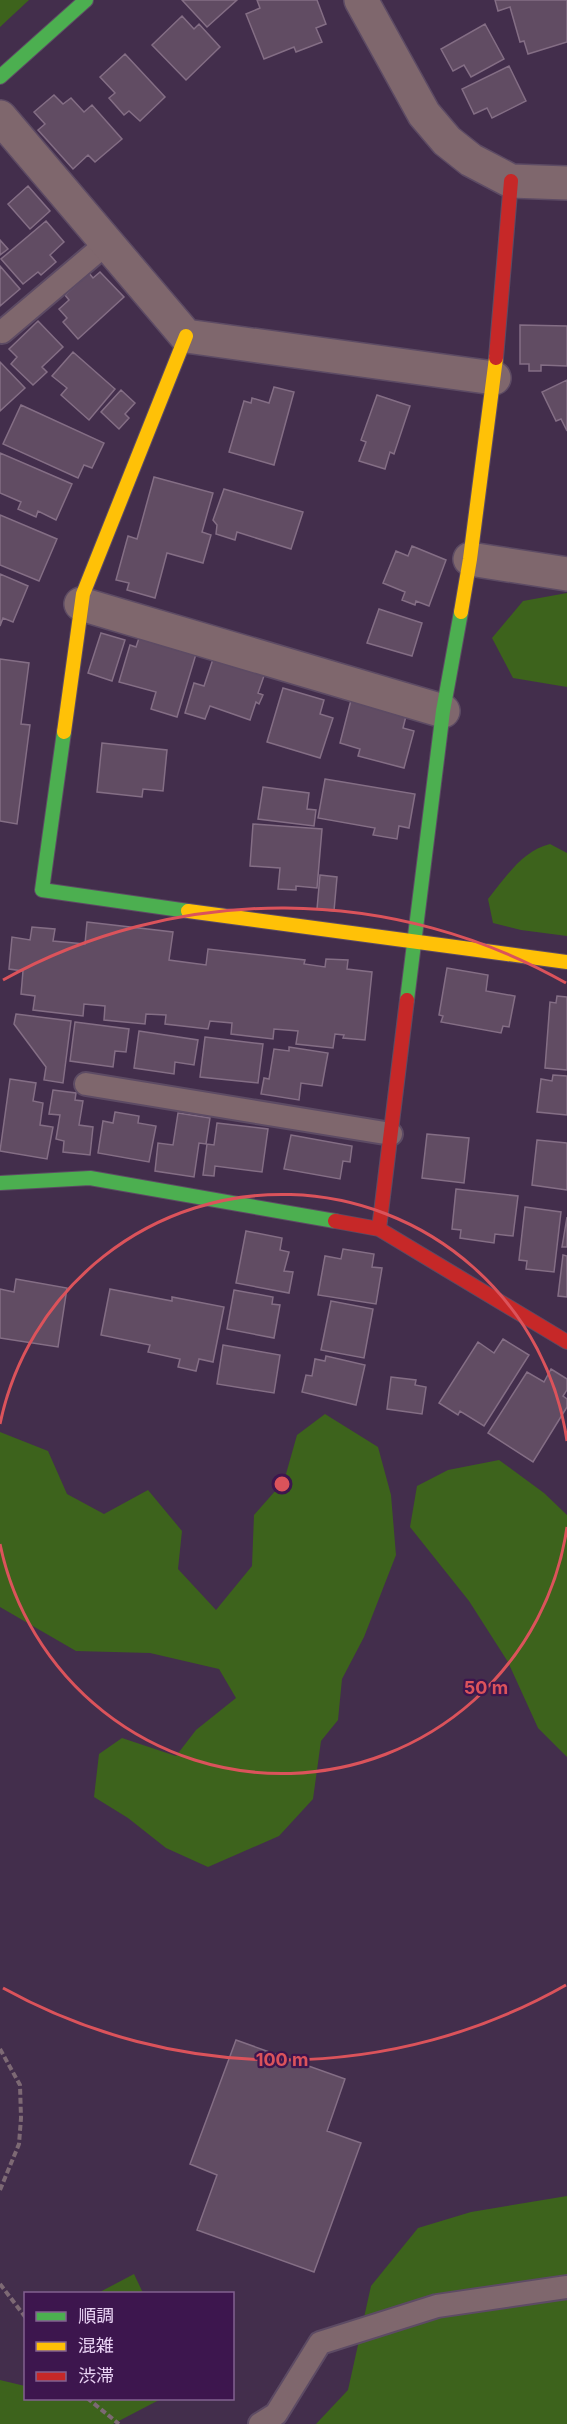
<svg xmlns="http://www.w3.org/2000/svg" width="567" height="2424" font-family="Inter,'Noto Sans JP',sans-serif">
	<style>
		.green { fill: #3d631c }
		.building { fill: #614c63; stroke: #846e85; stroke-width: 1.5 }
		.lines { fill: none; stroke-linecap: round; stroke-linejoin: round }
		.lane-casing { stroke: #5d4b64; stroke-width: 26 }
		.street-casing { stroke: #5d4b64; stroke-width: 36 }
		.fast-casing { stroke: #5d4b64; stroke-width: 16 }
		.slow-casing { stroke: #5d4b64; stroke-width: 16 }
		.jam-casing { stroke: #5d4b64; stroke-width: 16 }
		.path { stroke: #7d6974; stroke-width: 4; stroke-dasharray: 6 3; stroke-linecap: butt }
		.lane { stroke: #7f676d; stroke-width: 22 }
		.street { stroke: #7f676d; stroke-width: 33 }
		.fast { stroke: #4caf50; stroke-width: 14 }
		.slow { stroke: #ffc107; stroke-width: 14 }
		.jam { stroke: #c62828; stroke-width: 14 }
		.ring { fill: none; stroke: #db535b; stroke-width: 3 }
		.centre { fill: #db535b; stroke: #3d164e; stroke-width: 3 }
		.ring-label { font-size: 18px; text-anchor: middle; font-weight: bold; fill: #db535b; stroke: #3d164e; stroke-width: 4.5; stroke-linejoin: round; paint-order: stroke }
	</style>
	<rect width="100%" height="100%" fill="#432e4c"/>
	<path class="green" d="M0 0H29L0 27Z
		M567 593V687L513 678 492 638 523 601Z
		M550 844 567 853V936L521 930 493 923 488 899C506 877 522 851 550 844Z
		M325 1414 378 1447 391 1495 396 1555 364 1637 342 1679 338 1720 321 1741 313 1799 279 1836 208 1867 166 1848 128 1818 94 1797 99 1754 122 1738 176 1756 196 1730 236 1698 219 1669 150 1653 76 1651 0 1607V1432L48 1451 67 1494 104 1514 148 1490 182 1531 178 1569 216 1610 252 1566 254 1515 284 1481 297 1435Z
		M499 1460 544 1493 567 1515V1757L538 1728 508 1662 469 1601 410 1527 417 1486 448 1470Z
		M567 2196V2424H316L348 2390 371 2286 418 2228 471 2212Z
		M134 2274 143 2293H98Z
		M0 2380 25 2386 26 2398 159 2399V2400L113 2424H0Z"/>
	<path class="building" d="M182 0H237L207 27Z
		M257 0H317L326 24 316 28 322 42 296 52 294 47 264 59 246 14 260 8Z
		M495 0H567V42L528 54 524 41 520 42 510 7 498 11Z
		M182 16 194 29 199 24 220 47 186 80 152 45Z
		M485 24 504 59 471 77 464 65 453 71 441 49Z
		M125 54 165 97 140 121 129 111 124 115 109 98 115 93 100 77Z
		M509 66 526 101 492 118 487 108 474 114 462 89Z
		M54 95 63 104 71 98 84 112 92 105 122 139 95 162 88 155 73 169 38 130 45 124 34 112Z
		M28 186 50 211 30 229 8 204Z
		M46 221 64 242 50 255 56 262 41 275 38 272 23 284 1 259Z
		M0 240 8 249 0 255Z
		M0 266 20 289 0 306Z
		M100 272 124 297 78 339 63 322 67 318 59 309 69 300 65 295 89 273 93 278Z
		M38 321 63 347 42 367 47 372 33 385 11 364 17 357 9 349Z
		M520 325 567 326V366L541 365V371H529V364H520Z
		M73 352 115 389 89 420 61 395 67 388 52 376Z
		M0 362 25 388 0 411Z
		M567 380V431L561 419 556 421 542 392Z
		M274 387 294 392 274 465 229 452 244 401 251 403 252 398 269 403Z
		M121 390 135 403 125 414 129 418 119 429 101 412Z
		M377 395 410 406 394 454 390 452 385 469 359 461 366 442 361 440Z
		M21 405 104 443 92 468 84 465 78 478 3 444Z
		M0 453 72 484 56 520 38 511 36 517 18 509 21 502 0 493Z
		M154 477 213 493 202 532 211 535 203 563 167 553 155 598 127 590 129 583 116 580 128 536 137 539Z
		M224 489 303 512 291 549 237 532 235 540 216 534 217 525 213 520Z
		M0 515 57 539 39 581 0 565Z
		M412 546 446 560 429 606 416 601 415 605 402 600 405 592 383 583 396 551 408 556Z
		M0 574 28 586 13 622 3 618 0 626Z
		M379 609 422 623 412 656 367 643Z
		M101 633 125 640 112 681 88 673Z
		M139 638 196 654 177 717 151 709 156 692 119 682 130 645 136 647Z
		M214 656 265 673 258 693 263 695 259 704 256 702 250 720 210 706 205 719 185 713 194 683 204 686Z
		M0 659 29 663 21 724 30 725 17 824 0 821Z
		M283 688 324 700 320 714 333 718 320 758 267 742Z
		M351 700 406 716 403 728 414 731 404 768 358 756 360 749 340 743Z
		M102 743 167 750 163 791 143 789 142 797 97 792Z
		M325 779 415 794 409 828 399 826 397 839 373 835 375 828 318 818Z
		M263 787 309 793 307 809 316 810 314 826 258 819Z
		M253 824 322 829 317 888 296 886V890L278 889 280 868 250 866Z
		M320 875 337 877 334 911 317 909Z
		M87 922 173 932 169 960 206 965 208 949 305 960 304 964 325 967 326 959 348 960 347 969 372 972 365 1040 343 1038 344 1035 335 1034 333 1048 296 1044 298 1031 274 1029 273 1039 231 1034 232 1023 210 1021 208 1029 165 1024 166 1015 146 1014 145 1024 104 1020 105 1006 84 1004 83 1016 33 1010 35 996 21 994 23 971 9 969 12 937 30 940 32 927 55 929 53 941 85 944Z
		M447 968 488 975 486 991 515 996 509 1027 503 1026 501 1033 441 1022 443 1016 439 1015Z
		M557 996 567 997V1070L545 1068 550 1002 556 1003Z
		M16 1014 71 1021 63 1083 44 1080 46 1067 14 1024Z
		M75 1022 129 1029 126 1052 115 1051 113 1067 70 1061Z
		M139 1031 198 1040 194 1065 175 1062 174 1074 134 1068Z
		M205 1037 263 1044 258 1083 200 1077Z
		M289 1047 328 1053 322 1086 301 1083 299 1100 261 1094 264 1078 269 1079 274 1049 289 1051Z
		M553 1075 567 1076V1115L537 1112 541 1079 552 1081Z
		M10 1079 36 1083 33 1101 43 1103 40 1125 53 1127 47 1159 0 1151Z
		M53 1090 76 1093 75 1100 83 1101 79 1125 93 1127 90 1155 63 1152 64 1141 56 1139 60 1115 49 1114Z
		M115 1112 139 1116 138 1123 156 1126 149 1162 98 1153 103 1121 113 1123Z
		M178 1113 210 1118 206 1144 199 1143 194 1177 155 1171 158 1143 173 1145Z
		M217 1123 268 1129 262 1172 215 1166 214 1176 203 1175 207 1144 214 1145Z
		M427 1134 469 1138 464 1183 422 1178Z
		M291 1135 352 1146 350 1162 343 1161 340 1179 284 1169Z
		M537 1140 567 1143V1190L532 1185Z
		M456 1189 518 1196 513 1236 495 1234 494 1243 460 1238 461 1230 452 1229Z
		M525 1207 561 1212 554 1272 526 1269 527 1261 519 1260Z
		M567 1217V1247H562Z
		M246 1231 282 1238 280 1250 289 1252 284 1271 293 1272 289 1293 236 1283Z
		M343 1249 374 1254 372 1267 382 1268 376 1304 318 1295 325 1256 341 1259Z
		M563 1255 567 1256V1297L558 1296Z
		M16 1279 67 1288 58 1347 0 1338V1289L14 1292Z
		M110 1289 172 1301V1297L224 1307 213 1362 199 1359 196 1371 178 1367 180 1359 148 1352 150 1345 101 1335Z
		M234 1290 273 1297 272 1304 280 1305 274 1338 227 1329Z
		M331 1301 373 1309 364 1358 321 1350Z
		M503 1339 529 1355 484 1426 460 1411 458 1415 439 1403 478 1342 494 1353Z
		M223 1345 280 1355 274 1393 217 1384Z
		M326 1356 365 1365 356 1405 302 1392 306 1375 312 1376 315 1359 325 1361Z
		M551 1369 567 1379V1390L563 1396 567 1399V1407L533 1462 488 1433 527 1372 544 1382Z
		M391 1377 416 1380 415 1385 426 1387 422 1414 387 1409Z
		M236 2040 345 2079 327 2131 361 2143 314 2272 197 2230 217 2175 190 2164Z"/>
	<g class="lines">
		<defs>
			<path id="lane" d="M2 332 107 243
				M86 1084 391 1134
				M260 2424 276 2414 320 2343 437 2306 567 2287"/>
			<path id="street" d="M361 0 424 114 447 141 471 160 511 181 567 183
				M0 117 186 336 494 378
				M470 559 567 574
				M81 604 443 711"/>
			<path id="fast" d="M0 77 86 0
				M64 732 42 890 188 911
				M407 1000 443 711 461 612
				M0 1183 90 1178 335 1221"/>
			<path id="slow" d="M461 612 470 559 496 358
				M64 732 83 594 186 336
				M188 911 567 962"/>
			<path id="jam" d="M496 358 511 181
				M335 1221 379 1229 567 1342
				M379 1229 407 1000"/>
		</defs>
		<use href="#lane" class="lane-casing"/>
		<use href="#street" class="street-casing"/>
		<use href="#fast" class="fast-casing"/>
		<use href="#slow" class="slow-casing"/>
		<use href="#jam" class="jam-casing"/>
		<path class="path" d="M0 2049 20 2085 21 2118 19 2144 0 2190
			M0 2284 26 2318
			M87 2398 119 2424"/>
		<use href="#lane" class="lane"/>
		<use href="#street" class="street"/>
		<use href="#fast" class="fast"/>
		<use href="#slow" class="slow"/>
		<use href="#jam" class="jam"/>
	</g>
	<g class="ring">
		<path d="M567 1527A288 288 0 0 1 0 1544M0 1424A288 288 0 0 1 567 1441"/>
		<path d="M566 1985A576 576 0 0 1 3 1988M3 980A576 576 0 0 1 566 983"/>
	</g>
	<circle cx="282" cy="1484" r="9" class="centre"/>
	<g class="ring-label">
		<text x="486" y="1694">50 m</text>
		<text x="282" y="2066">100 m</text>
	</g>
	<rect x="24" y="2292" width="210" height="108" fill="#3d164e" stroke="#826290" stroke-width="1.5"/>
	<rect x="36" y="2312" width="30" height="9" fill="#4caf50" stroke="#826290" stroke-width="1.5"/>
	<text x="78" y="2322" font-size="18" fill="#e9d3f4">順調</text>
	<rect x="36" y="2342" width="30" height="9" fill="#ffc107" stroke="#826290" stroke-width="1.5"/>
	<text x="78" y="2352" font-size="18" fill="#e9d3f4">混雑</text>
	<rect x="36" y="2372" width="30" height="9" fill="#c62828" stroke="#826290" stroke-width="1.5"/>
	<text x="78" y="2382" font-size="18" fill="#e9d3f4">渋滞</text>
</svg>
